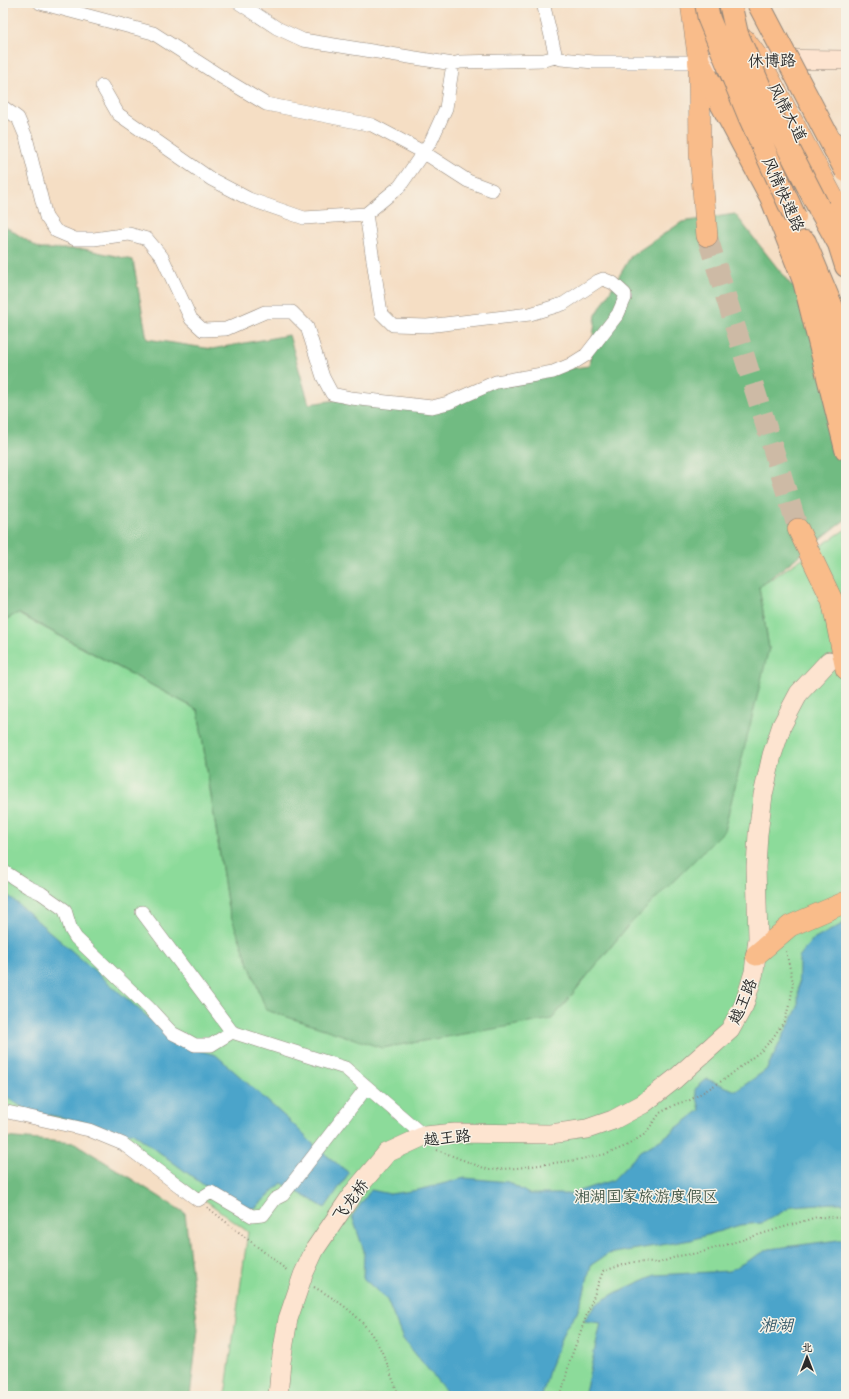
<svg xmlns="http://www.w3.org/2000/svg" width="849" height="1399" font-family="Dekko,'LXGW WenKai TC',sans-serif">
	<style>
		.green { fill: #8cdb9a; stroke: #5c8362 }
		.forest { fill: #71bb82; stroke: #4e7356 }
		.water { fill: #4ca4ca; stroke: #3c687a }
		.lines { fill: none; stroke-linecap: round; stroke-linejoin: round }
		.primary-tunnel { stroke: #cdbaa5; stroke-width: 21; stroke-dasharray: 21 10; stroke-linecap: butt }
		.minor-casing { stroke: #908478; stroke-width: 14 }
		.secondary-casing { stroke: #908478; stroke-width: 20 }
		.primary-casing { stroke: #908478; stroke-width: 22 }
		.trunk-casing { stroke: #908478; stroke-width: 24 }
		.path { stroke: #908478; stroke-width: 2; stroke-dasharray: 1 3; stroke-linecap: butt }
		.minor { stroke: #fff; stroke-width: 13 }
		.secondary { stroke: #fde4d0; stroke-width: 19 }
		.primary { stroke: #f9bc8a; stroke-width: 21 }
		.trunk { stroke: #f9bc8a; stroke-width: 22 }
		.trunk-bridge-casing { stroke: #908478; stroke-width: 24; stroke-linecap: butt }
		.trunk-bridge { stroke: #f9bc8a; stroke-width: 22 }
		.labels { text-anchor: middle; stroke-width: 3; stroke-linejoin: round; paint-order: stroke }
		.street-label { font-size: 16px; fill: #2b2b2b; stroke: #f7f3e8 }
		.park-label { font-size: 16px; fill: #435747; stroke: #f7f3e8 }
		.water-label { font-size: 17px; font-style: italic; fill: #385b6b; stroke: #f7f3e8 }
	</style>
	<rect width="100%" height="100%" fill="#f7f3e8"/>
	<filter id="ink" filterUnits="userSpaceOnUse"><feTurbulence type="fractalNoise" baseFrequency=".025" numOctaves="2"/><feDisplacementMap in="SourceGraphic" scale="8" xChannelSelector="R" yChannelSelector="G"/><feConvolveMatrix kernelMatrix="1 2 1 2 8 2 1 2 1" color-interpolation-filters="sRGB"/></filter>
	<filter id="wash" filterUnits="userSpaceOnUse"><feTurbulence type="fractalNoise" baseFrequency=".012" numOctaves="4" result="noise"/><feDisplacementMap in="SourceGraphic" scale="16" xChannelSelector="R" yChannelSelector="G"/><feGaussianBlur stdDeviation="0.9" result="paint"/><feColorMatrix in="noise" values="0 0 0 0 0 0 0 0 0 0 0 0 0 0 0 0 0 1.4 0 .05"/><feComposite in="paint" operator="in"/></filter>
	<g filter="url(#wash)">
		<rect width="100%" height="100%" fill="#f5dec4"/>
		<path class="green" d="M846 529V1396H225L248 1232 118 1135 26 1110 3 1117V621L17 613 198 710 228 908 552 1019 627 927 769 649 759 587Z"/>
		<path class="forest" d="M735 214 790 284 824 308 846 332V519L759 587 769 648 724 831 627 927 552 1019 382 1048 266 1010 228 908 198 710 18 613 3 621V225L40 249H84L133 260 147 339 212 349 289 335 309 404 358 397 434 411 493 379 589 366 596 315 631 256 682 222Z
			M3 1137 75 1143 185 1213 198 1330 190 1396H3Z"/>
		<path class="water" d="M3 891 166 1033 190 1048 216 1055 292 1123 316 1147 349 1173 325 1208 282 1183 255 1208 236 1209 132 1132 118 1135 98 1125 26 1110 3 1094Z
			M846 922V1203H833L793 1206 762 1223 740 1225 691 1240 608 1254 591 1265 583 1296 577 1313 566 1327 550 1367 542 1396H450L403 1339 387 1300 363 1278 364 1251 352 1216 371 1190 390 1194 418 1190 465 1178 508 1182 529 1194H570L613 1180 641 1151 662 1139 700 1110 695 1089 707 1079 736 1091 766 1070 798 1007 799 957 811 941Z
			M846 1239V1396H584L601 1323 584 1321 596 1304 617 1292 655 1275 729 1271 769 1249Z"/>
	</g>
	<g filter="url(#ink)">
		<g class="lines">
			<path class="primary-tunnel" d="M707 236 798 529"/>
			<defs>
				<path id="minor" d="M40 3 153 33 223 78 266 104 372 125 423 152 468 181 492 190
					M239 3 277 28 303 40 453 64 460 62 544 60 556 57 561 59 594 62H699
					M543 3 556 57
					M102 86 118 114 211 179 249 199 304 218 366 214 400 186 431 141 446 108 453 64
					M3 107 18 118 26 137 46 217 56 231 75 239H94L129 234 147 239 162 257 191 319 203 330 226 329 265 312H292L307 327 323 377 332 394 351 398 432 407 448 403 496 382 553 372 570 365 586 355 618 314 625 298V294L613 283 603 279 598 281 563 304 530 314 427 326 393 325 381 313 366 214
					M3 871 28 887 41 893 65 910 71 930 76 938 149 1008 172 1033 184 1039 195 1045H211L232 1032
					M142 912 232 1032 345 1068 424 1136
					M3 1111 89 1130 123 1144 198 1200 211 1192 252 1216 263 1215 275 1199 283 1195 367 1087"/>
				<path id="secondary" d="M699 62 759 59 846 60
					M278 1396 281 1362 288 1319 303 1275 315 1249 354 1192 387 1153 424 1136 455 1133 550 1134 587 1129 613 1120 643 1104 675 1079 730 1030 744 1005 754 972 758 938 756 867 758 834 763 795 772 755 782 725 799 693 829 661"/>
				<path id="primary" d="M691 3 699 62 700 154 707 236
					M745 40 759 59 846 222
					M798 529 832 600 846 669
					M756 955 790 926 846 902"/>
				<path id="trunk" d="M699 62 771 197 804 281 846 449
					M819 208 839 244 846 266
					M805 242 834 312 846 390"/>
			</defs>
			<use href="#minor" class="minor-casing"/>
			<use href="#secondary" class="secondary-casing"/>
			<use href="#primary" class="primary-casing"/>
			<use href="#trunk" class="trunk-casing"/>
			<path class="path" d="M437 1150 489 1170 517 1168 576 1160 607 1154 628 1145 645 1134 660 1113 676 1104 690 1100 725 1079 762 1050 772 1039 785 1020 791 998 793 982 786 951
				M207 1207 288 1271
				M314 1287C354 1309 377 1331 391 1375 394 1382 397 1389 398 1396
				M561 1396 570 1360 603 1271 633 1262 659 1263 678 1256 699 1253 817 1217 846 1218"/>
			<use href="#minor" class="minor"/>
			<use href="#secondary" class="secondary"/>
			<use href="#primary" class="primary"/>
			<use href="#trunk" class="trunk"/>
			<defs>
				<path id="trunk-bridge" d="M706 3 709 19 749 116 795 217
					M730 3 737 34 776 124 819 208
					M758 3 846 171"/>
			</defs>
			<use href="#trunk-bridge" class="trunk-bridge-casing"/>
			<use href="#trunk-bridge" class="trunk-bridge"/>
		</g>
	</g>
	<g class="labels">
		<g class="street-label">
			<text transform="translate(772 60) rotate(-1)" y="6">休博路</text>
			<text transform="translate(788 112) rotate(62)" y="6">风情大道</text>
			<text transform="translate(784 194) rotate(66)" y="6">风情快速路</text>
			<text transform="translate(742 1001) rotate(-67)" y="6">越王路</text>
			<text transform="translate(447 1137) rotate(-6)" y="6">越王路</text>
			<text transform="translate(350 1200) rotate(-53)" y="6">飞龙桥</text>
		</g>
		<g class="park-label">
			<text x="646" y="1202">湘湖国家旅游度假区</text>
		</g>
		<g class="water-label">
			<text x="776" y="1331">湘湖</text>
		</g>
	</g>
	<rect width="849" height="1399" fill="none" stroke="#f7f3e8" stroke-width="16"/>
	<g transform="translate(807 1357)" stroke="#f7f3e8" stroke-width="3" paint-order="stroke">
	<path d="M0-3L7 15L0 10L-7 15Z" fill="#2b2b2b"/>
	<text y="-6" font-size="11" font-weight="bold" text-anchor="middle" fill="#2b2b2b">北</text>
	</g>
</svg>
